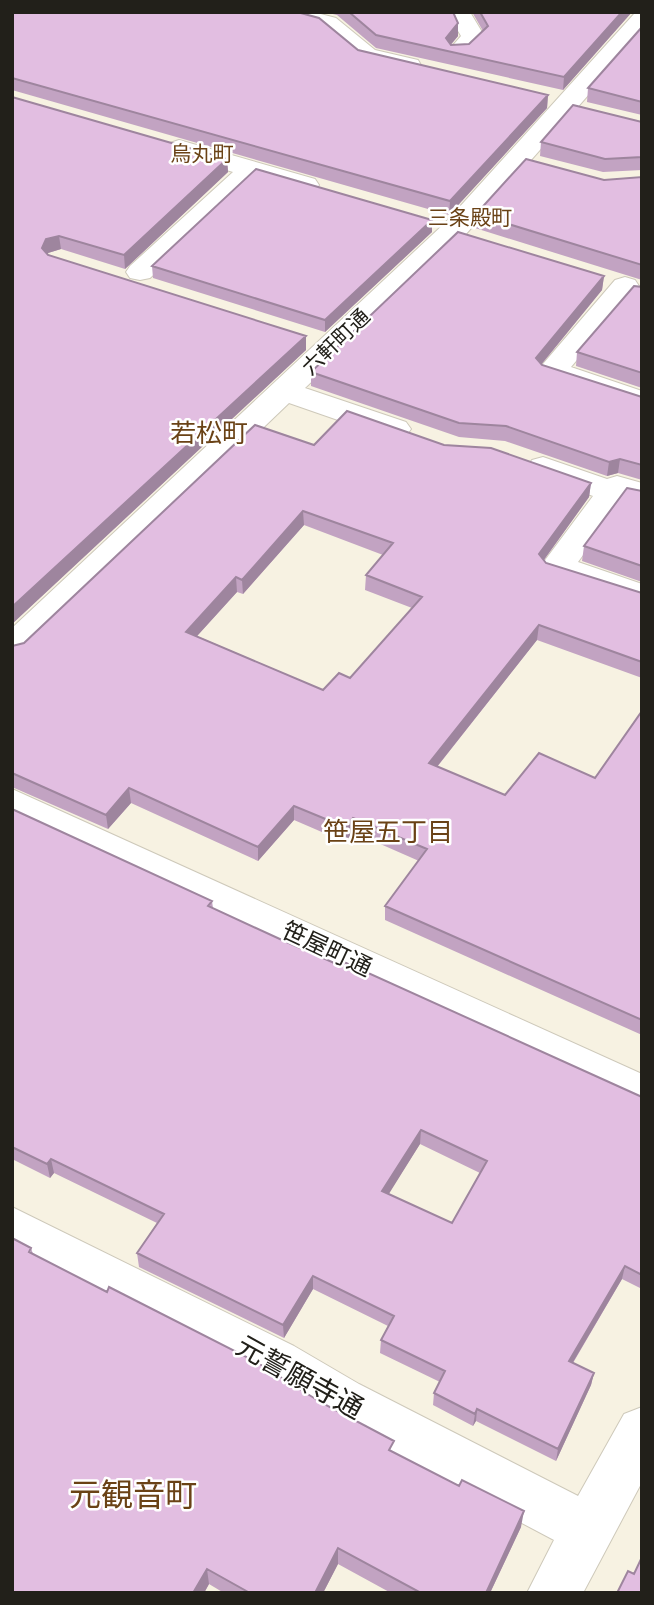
<svg xmlns="http://www.w3.org/2000/svg" width="654" height="1605" font-family="Commissioner,'Noto Sans JP',sans-serif">
	<style>
		.lines { fill: none; stroke-linecap: round; stroke-linejoin: round }
		.minor-casing { stroke: #cec9ba; stroke-width: 2 }
		.minor { fill: #fff; fill-rule: evenodd }
		.wall { fill: #c2a3c2; fill-rule: evenodd }
		.shaded-wall { fill: #9e859e }
		.building { fill: #e2bee1; stroke: #9e859e; stroke-width: 2; fill-rule: evenodd }
		.labels { text-anchor: middle; stroke-width: 5; stroke-linejoin: round; paint-order: stroke }
		.far-neighbourhood-label { font-size: 21px; fill: #6a4216; stroke: #fff }
		.far-street-label { font-size: 21px; fill: #22201a; stroke: #fff }
		.street-label { font-size: 24px; fill: #22201a; stroke: #fff }
		.neighbourhood-label { font-size: 26px; fill: #6a4216; stroke: #fff }
		.near-street-label { font-size: 28px; fill: #22201a; stroke: #fff }
		.near-neighbourhood-label { font-size: 32px; fill: #6a4216; stroke: #fff }
	</style>
	<rect width="100%" height="100%" fill="#f7f2e2"/>
	<g class="lines">
		<defs>
			<path id="minor" d="M273 12H313L336 18 375 50 418 60 421 65 418 70 409 72 358 60 320 28 276 17Z
				M447 12H470L485 37C476 50 468 60 452 56L448 51 461 36Z
				M642 12V34L466 234 305 388 406 422 411 429 406 436 395 438 384 436 289 403 25 656 12 660V628L446 222 634 14Z
				M179 140 315 179 319 185 315 191 306 193 256 179 150 278 140 280 130 278 126 272 130 266 233 172 170 153 166 148 170 143Z
				M625 277 635 280 639 286 571 367 642 391V410L541 377 537 371 615 280Z
				M543 457 607 479 617 476 642 483V504L624 499 578 562 642 584V607L545 575 540 567 593 496 532 474 527 467 532 460Z
				M12 789 642 1074V1112L12 819Z
				M12 1207 294 1346 359 1384 578 1496 624 1414 642 1407V1482L583 1593H527L554 1540 323 1418 260 1378 12 1251Z"/>
		</defs>
		<use href="#minor" class="minor-casing"/>
		<use href="#minor" class="minor"/>
	</g>
	<path class="wall" d="M12 12 358 50 548 95 547 108 449 215 12 90Z
		M324 12H453L458 36 451 45 469 44 483 31 472 12H632L563 90 376 48 337 15Z
		M642 27V115L587 102 588 88Z
		M12 97 227 159 228 172 125 269 61 249 48 253 47 254 306 350 12 624Z
		M642 122V170L603 172 540 156 541 142Z
		M642 177V280L475 228 476 214 604 180Z
		M432 220V232L325 332 153 278 152 266Z
		M604 276 602 290 541 365 642 397V480L618 473 607 476 505 441 459 437 311 386V372Z
		M642 287V388L576 366 577 352Z
		M314 445H444L591 483 589 497 544 560 546 563 642 593V678L537 640 437 767 505 795 595 778 642 711V1035L385 920V906L419 861 353 832 345 842 294 820 258 861 131 803 108 829 12 787V646L24 643ZM304 525 383 555 366 575 365 590 412 608 350 678 323 690 197 636 237 592 243 594Z
		M642 491V582L582 561 584 546Z
		M12 809 212 901 213 908 282 940 642 1097V1289L622 1279 573 1363 594 1373 591 1385 556 1461 476 1421 473 1426 433 1405 434 1393 440 1382 380 1353 381 1340 388 1326 313 1289 284 1338 139 1267 137 1253 157 1223 54 1173 50 1178 12 1159ZM420 1144 480 1173 452 1223 388 1194Z
		M31 1248 33 1254 393 1452 521 1527 490 1593H391L338 1564 323 1593H224L209 1584 204 1593H12Z"/>
	<path class="shaded-wall" d="M622 12H632L563 90 564 77Z
		M458 23V36L445 51 446 38Z
		M548 95 547 108 449 215 450 201Z
		M227 159 228 172 125 269 124 255Z
		M432 220V232L325 332V320Z
		M59 236 61 249 48 253 44 261 42 248 46 239Z
		M604 276 602 290 535 372 536 358Z
		M306 336V350L12 624V607Z
		M620 459 618 473 607 476 609 462Z
		M591 483 589 497 538 568 539 554Z
		M303 511 304 525 243 594 242 580Z
		M236 577 237 592 188 646 186 632Z
		M539 625 537 640 428 778 429 763Z
		M129 788 131 803 108 829 106 815Z
		M294 806V820L258 861V847Z
		M353 818V832L345 842V827Z
		M421 1130 420 1144 382 1205V1191Z
		M51 1159 54 1173 50 1178 47 1164Z
		M625 1266 622 1279 566 1374 569 1361Z
		M313 1276V1289L284 1338 283 1325Z
		M594 1373 591 1385 556 1461 558 1449Z
		M477 1409 476 1421 473 1426 475 1414Z
		M524 1511 521 1527 490 1593H486Z
		M338 1548V1564L323 1593H315Z
		M207 1569 209 1584 204 1593H193Z"/>
	<path class="building" d="M12 12H297L319 18 358 50 548 95 450 201 12 78Z
		M349 12H453L458 23 446 38 451 45 469 44 488 26 480 12H622L564 77 376 35Z
		M642 27V102L588 88Z
		M12 97 227 159 124 255 59 236 46 239 42 248 48 255 306 336 12 607Z
		M573 105 642 122V157L605 159 541 142Z
		M526 159 604 180 642 177V265L476 214Z
		M256 169 432 220 325 320 152 266Z
		M458 232 604 276 536 358 542 365 642 397V465L620 459 609 462 506 426 459 423 311 372Z
		M634 286 642 287V373L577 352Z
		M347 411 444 445 491 448 591 483 539 554 546 563 642 593V662L539 625 429 763 505 795 539 753 595 778 642 711V1020L385 906 427 849 353 818 345 827 294 806 258 847 129 788 106 815 12 773V646L24 643 255 425 314 445ZM303 511 393 543 366 575 422 597 350 678 339 673 323 690 186 632 236 577 242 580Z
		M627 488 642 491V566L584 546Z
		M12 809 212 901 208 906 282 940 341 966 344 962 642 1097V1275L625 1266 569 1361 594 1373 558 1449 477 1409 475 1414 434 1393 445 1371 381 1340 394 1316 313 1276 283 1325 137 1253 164 1214 51 1159 47 1164 12 1147ZM421 1130 487 1161 452 1223 382 1191Z
		M12 1238 31 1248 29 1252 107 1292 109 1287 258 1363 322 1403 394 1441 389 1450 459 1486 462 1480 524 1511 486 1593H421L338 1548 315 1593H250L207 1569 193 1593H12Z
		M642 1557V1593H617L628 1571 634 1574Z"/>
	<g class="labels">
		<g class="far-neighbourhood-label">
			<text x="202" y="161">烏丸町</text>
			<text x="470" y="225">三条殿町</text>
		</g>
		<g class="far-street-label">
			<text transform="translate(336 342) rotate(-44)" y="7">六軒町通</text>
		</g>
		<g class="street-label">
			<text transform="translate(327 949) rotate(25)" y="8">笹屋町通</text>
		</g>
		<g class="neighbourhood-label">
			<text x="209" y="442">若松町</text>
			<text x="388" y="841">笹屋五丁目</text>
		</g>
		<g class="near-street-label">
			<text transform="translate(300 1377) rotate(29)" y="10">元誓願寺通</text>
		</g>
		<g class="near-neighbourhood-label">
			<text x="133" y="1506">元観音町</text>
		</g>
	</g>
	<rect width="654" height="1605" fill="none" stroke="#22201a" stroke-width="28"/>
</svg>
